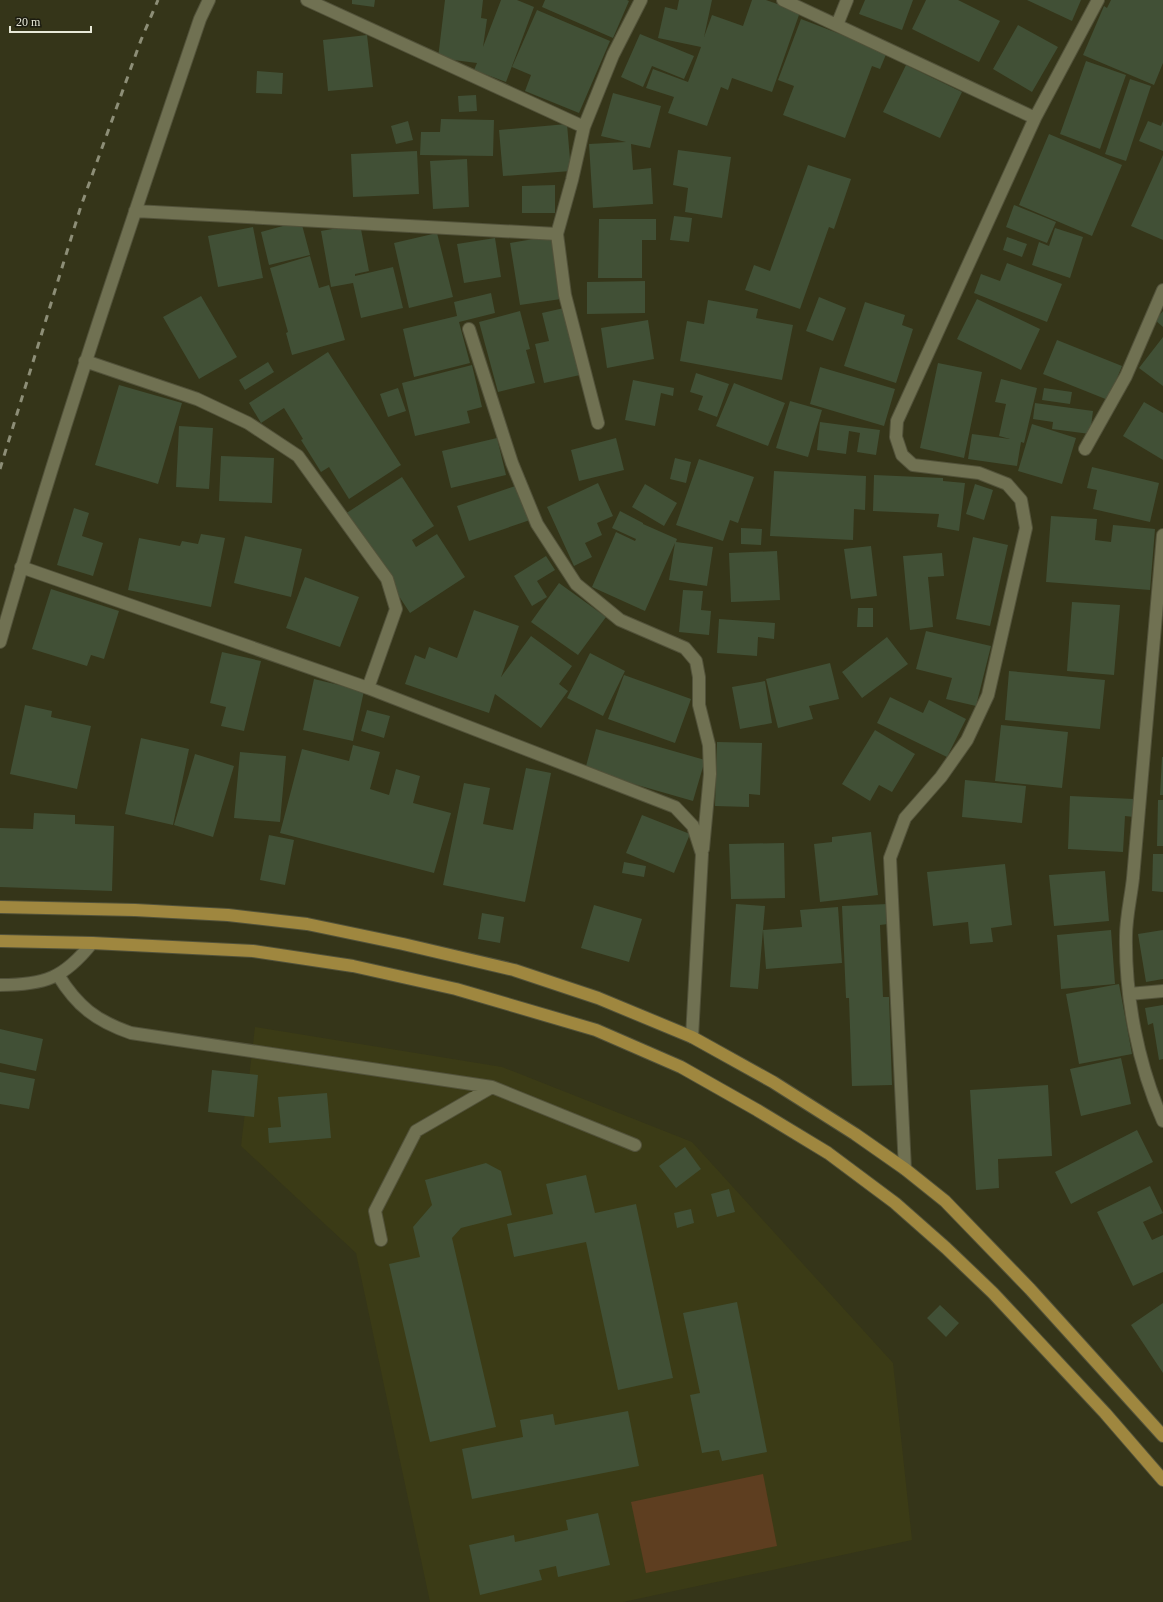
<svg xmlns="http://www.w3.org/2000/svg" width="1163" height="1602" font-family="Georgia,serif">
	<style>
		.built { fill: #3b3b16 }
		.green { fill: #5e3e20 }
		.building { fill: #415036 }
		.lines { fill: none; stroke-linecap: round; stroke-linejoin: round }
		.minor-casing { stroke: #52523a; stroke-width: 14 }
		.major-casing { stroke: #52523a; stroke-width: 14 }
		.minor { stroke: #707152; stroke-width: 12 }
		.major { stroke: #9f873f; stroke-width: 12 }
		.rail { stroke: #8d8e77; stroke-width: 3; stroke-dasharray: 7 7; stroke-linecap: butt }
	</style>
	<rect width="100%" height="100%" fill="#353519"/>
	<path class="built" d="M255 1027 502 1067 692 1142 893 1363 912 1540 623 1602H430L356 1253 241 1146Z"/>
	<path class="green" d="M763 1474 777 1546 646 1573 631 1502Z"/>
	<path class="building" d="M352 0H375L374 7 352 4Z
		M445 0H483L481 18 487 19 483 47 501 0H517L534 7 506 82 474 70 477 63 438 58Z
		M545 0H627L629 1 613 38 542 7Z
		M679 0H712L704 37 712 15 743 26 752 0H766L800 12 772 92 732 78 728 90 721 87 707 126 668 113 674 97 646 88 653 69 688 82 701 47 658 38 665 7 677 10Z
		M865 0H913L902 30 859 14Z
		M926 0H958L1000 21 979 62 912 29Z
		M1027 0H1081L1072 21Z
		M1111 0H1163V63L1154 85 1083 55 1104 6 1107 8Z
		M537 10 610 41 579 113 525 91 531 75 512 67Z
		M801 19 887 52 880 69 872 66 845 138 783 115 794 86 778 80Z
		M1018 25 1058 47 1032 92 993 69Z
		M640 34 694 56 684 79 652 66 643 87 621 77Z
		M367 35 373 87 328 91 323 40Z
		M1086 61 1126 75 1100 149 1060 134Z
		M906 65 962 92 940 138 883 112Z
		M257 71 283 73 282 94 256 93Z
		M1130 79 1151 86 1126 161 1105 154Z
		M613 93 661 106 650 148 631 144 633 170 651 168 653 204 593 208 589 144 626 142 601 136Z
		M476 95 477 111 459 112 458 96Z
		M441 119 494 120 493 156 420 155 421 132H440Z
		M408 121 413 140 396 144 391 126Z
		M1148 121 1161 126 1163 121V151L1139 141Z
		M567 124 571 171 503 176 499 130Z
		M1049 134 1122 165 1092 236 1019 205Z
		M678 150 731 157 722 218 685 212 688 188 673 185Z
		M417 151 419 194 353 197 351 154Z
		M1163 155V240L1131 226Z
		M467 159 469 207 433 209 430 161Z
		M808 165 851 179 834 229 829 227 800 309 745 290 754 265 770 271Z
		M555 185V213H522V186Z
		M1014 205 1056 222 1047 243 1006 227Z
		M674 216 692 218 689 242 670 240Z
		M599 219H656V240H642V278H598Z
		M301 221 310 255 269 265 261 232Z
		M360 224 369 271 355 274V276L393 267 403 308 361 318 353 283 331 287 321 231Z
		M253 227 263 278 218 287 208 236Z
		M1055 228 1083 237 1070 278 1032 265 1039 242 1049 246Z
		M437 233 453 297 409 308 394 243Z
		M551 236 561 299 520 305 510 243Z
		M1007 237 1027 244 1022 257 1003 250Z
		M495 238 501 277 464 283 457 244Z
		M310 256 319 288 329 285 345 340 292 355 286 333 288 332 270 268Z
		M1007 263 1062 284 1047 322 974 293 981 274 1000 281Z
		M645 281V313L587 314V282Z
		M491 293 495 313 459 322 470 363 414 377 403 329 457 316 454 302Z
		M201 296 237 357 199 379 163 317Z
		M819 297 846 308 833 341 806 331Z
		M977 299 1040 329 1021 370 957 339Z
		M708 300 758 309 756 318 793 325 782 380 680 361 687 321 704 324Z
		M865 302 905 315 902 325 913 329 896 383 844 366Z
		M564 308 580 375 544 383 535 344 549 341 542 313Z
		M520 311 530 349 526 350 535 383 498 392 479 322Z
		M1163 311V327L1155 320Z
		M648 320 654 359 607 368 601 328Z
		M1163 337V386L1139 368Z
		M1057 340 1122 366 1108 400 1043 374Z
		M328 352 401 465 349 499 329 467 321 472 301 440 303 439 284 408 261 423 249 403Z
		M268 362 274 372 245 390 239 380Z
		M938 363 982 372 964 458 920 448Z
		M472 365 482 407 467 411 470 423 415 436 402 383Z
		M820 367 895 389 884 426 810 404Z
		M696 373 729 384 717 417 698 410 703 396 690 392Z
		M1001 379 1037 388 1024 443 1021 442 1017 466 968 459 972 434 1010 439 999 436 1006 404 995 402Z
		M633 380 674 388 673 396 661 393 655 426 625 420Z
		M734 383 785 403 768 446 716 426Z
		M119 385 182 403 158 484 95 465Z
		M398 388 406 411 388 417 380 394Z
		M1044 388 1072 392 1070 404 1042 400Z
		M790 401 822 410 808 457 776 448Z
		M1144 402 1163 413V460L1123 436Z
		M1035 403 1093 411 1090 434 1052 429 1053 422 1033 419Z
		M820 422 880 430 876 455 857 452 860 433 849 431 846 454 817 450Z
		M1032 424 1076 438 1062 484 1018 471Z
		M179 426 213 428 209 489 176 487Z
		M497 438 506 475 451 488 442 451Z
		M616 438 624 470 579 481 571 450Z
		M221 456 274 458 272 503 219 501Z
		M675 458 691 462 686 483 670 479Z
		M699 459 754 477 738 523 730 520 723 541 676 525Z
		M1092 467 1159 483 1150 522 1093 509 1097 490 1087 488Z
		M774 471 866 476 865 510 854 509 853 540 770 536Z
		M874 475 943 478V481L965 483 959 531 937 527 939 514 873 511Z
		M402 477 434 526 412 540 416 547 437 534 465 577 410 613 345 514Z
		M598 483 613 516 597 523 602 535 585 543 592 557 574 566 547 507Z
		M645 484 677 503 664 526 632 507Z
		M975 484 993 490 984 520 966 514Z
		M518 485 530 520 469 541 457 506Z
		M74 508 89 513 82 536 103 543 93 576 57 565Z
		M620 511 643 523V524L677 539 676 542 713 547 707 586 669 580 675 543 645 611 592 587 616 532 635 541 636 539 612 528Z
		M1051 516 1097 519 1095 540 1111 542 1113 525 1155 529 1150 590 1046 582Z
		M741 528 762 529 761 545 741 544Z
		M201 534 225 538 211 607 128 590 139 538 180 546 182 541 198 544Z
		M245 536 302 549 291 597 234 583Z
		M973 537 1008 545 990 626 956 619Z
		M871 546 877 596 851 599 844 549Z
		M777 551 780 600 731 602 729 553Z
		M942 553 944 576 928 577 933 627 910 630 903 556Z
		M546 556 555 570 537 581 547 597 532 606 514 576Z
		M305 577 359 597 340 647 286 628Z
		M559 583 606 617 578 655 531 622Z
		M51 589 119 611 104 659 91 655 87 666 32 649Z
		M683 590 703 591 701 610 711 611 709 635 679 632Z
		M1072 602 1120 605 1114 675 1067 671Z
		M858 608H873V627H857Z
		M474 610 519 626 501 677 531 636 572 666 559 684 568 691 541 728 495 694 489 713 405 684 415 655 425 659 429 647 457 658Z
		M719 619 775 623 774 639 758 637 757 656 717 653Z
		M926 631 991 646 976 706 946 699 952 678 916 669Z
		M887 637 908 664 862 698 842 672Z
		M222 652 261 661 244 731 221 726 226 707 210 703Z
		M590 653 625 671 603 716 567 698Z
		M830 663 839 699 809 706 813 719 778 728 766 679Z
		M1009 671 1105 680 1100 729 1005 720Z
		M624 675 691 699 675 743 608 719Z
		M314 679 364 691 353 741 303 730Z
		M765 681 772 723 740 729 732 687Z
		M890 697 923 713 929 700 966 719 947 757 877 723Z
		M25 705 52 711 51 717 91 726 77 789 10 774Z
		M367 710 390 716 384 738 361 731Z
		M1001 725 1068 732 1062 788 995 781Z
		M596 729 705 760 693 801 585 770Z
		M875 730 915 754 892 792 879 785 870 801 842 784Z
		M141 738 189 749 173 825 125 814Z
		M717 742 762 743 760 795 749 794V807L715 806Z
		M353 745 380 752 370 789 389 795 396 769 420 776 413 803 451 813 434 873 280 833 302 749 349 761Z
		M240 752 286 756 280 822 234 818Z
		M195 754 234 766 213 837 174 825Z
		M1162 757H1163V795H1160Z
		M526 768 551 773 525 902 443 885 464 783 490 788 483 824 513 830Z
		M965 780 1026 786 1022 823 962 817Z
		M1070 796 1134 799V817L1125 816 1123 852 1068 849Z
		M1158 800H1163V846H1157Z
		M34 813 75 815V824L114 826 112 891 0 887V828L33 829Z
		M642 815 690 834 674 873 626 853Z
		M871 832 878 895 820 902 814 844 832 842V837Z
		M269 835 294 840 285 885 260 880Z
		M784 843 785 898 731 899 729 844Z
		M1153 854H1163V892L1152 891Z
		M624 862 646 866 644 877 622 873Z
		M1005 864 1012 925 991 928 993 942 970 944 968 922 933 926 927 872Z
		M1105 871 1109 921 1054 926 1049 875Z
		M736 904 765 906 758 989 730 987Z
		M888 904V924L880 925 883 997H889L892 1085 852 1086 849 998H846L842 906Z
		M594 905 642 919 629 962 581 948Z
		M838 907 842 963 766 969 763 930 802 927 800 910Z
		M482 913 504 917 500 943 478 939Z
		M1111 930 1115 984 1061 989 1057 935Z
		M1163 930V979L1146 982 1138 934Z
		M1119 984 1132 1054 1079 1064 1066 994Z
		M1163 1005V1059L1159 1060 1153 1023 1148 1025 1145 1008Z
		M0 1029 43 1039 36 1071 0 1063Z
		M1121 1058 1131 1104 1081 1116 1070 1069Z
		M212 1070 258 1075 254 1117 208 1112Z
		M0 1072 35 1079 29 1109 0 1104Z
		M1048 1085 1052 1156 998 1159 999 1188 976 1190 970 1090Z
		M327 1093 331 1138 269 1143 268 1128 281 1127 278 1097Z
		M1137 1130 1153 1162 1071 1204 1055 1172Z
		M685 1147 701 1169 676 1188 659 1166Z
		M486 1163 501 1171 512 1215 461 1228 452 1238 496 1427 430 1442 389 1264 420 1257 413 1227 432 1205 425 1180Z
		M586 1175 595 1213 636 1204 673 1378 618 1390 586 1242 514 1257 507 1224 553 1214 546 1184Z
		M1150 1186 1163 1213 1143 1222 1152 1240 1163 1235V1272L1133 1286 1097 1212Z
		M729 1189 735 1212 717 1217 711 1194Z
		M691 1209 694 1223 677 1228 674 1213Z
		M737 1302 767 1452 722 1461 719 1450 702 1453 690 1395 700 1393 683 1313Z
		M1163 1303V1373L1131 1325Z
		M940 1305 959 1323 946 1337 927 1318Z
		M628 1411 639 1466 472 1499 462 1449 523 1437 520 1420 553 1414 555 1425Z
		M598 1513 610 1565 558 1577 556 1566 539 1570 542 1580 480 1595 469 1545 514 1535 515 1542 568 1530 566 1520Z"/>
	<g class="lines">
		<defs>
			<path id="minor" d="M307 0 584 127
				M783 0 1035 118
				M837 25 847 0
				M135 211 557 234
				M469 329 512 463 537 524 576 584 620 620 685 648 696 661 699 677V705L709 745 710 774 703 849
				M85 361 197 399 248 423 298 456 387 579 396 609 368 688
				M598 423 565 295 557 234 572 180 584 127 613 55 641 0
				M1085 449 1126 376 1163 290
				M1163 535 1133 878C1131 897 1126 917 1126 936 1125 997 1138 1065 1163 1121
				M21 567 368 688 675 807 693 826 702 854 692 1037
				M0 642C60 432 130 226 200 19L209 0
				M58 975C77 1006 96 1021 131 1033L492 1087 635 1145
				M0 985C45 985 64 978 92 943
				M1129 994 1163 991
				M905 1169 890 858 905 818 941 777 967 740 988 695 1026 528 1021 500 1007 484 979 473 913 465 902 455 896 437 897 421 1035 118 1098 0
				M381 1240 375 1211 416 1131 492 1087"/>
			<path id="major" d="M0 907 135 910 228 915 307 924 403 944 514 970 598 998 692 1037 773 1082 855 1134 905 1169 945 1201 1030 1289 1163 1436
				M0 941 92 943 253 951 353 966 456 989 596 1030 681 1067 757 1110 828 1153 895 1203 946 1248 993 1293 1105 1413 1163 1480"/>
		</defs>
		<use href="#minor" class="minor-casing"/>
		<use href="#major" class="major-casing"/>
		<use href="#minor" class="minor"/>
		<use href="#major" class="major"/>
		<path class="rail" d="M0 469 81 206 141 40 158 0"/>
	</g>
	<path d="M10 26v6h81v-6" fill="none" stroke="#e8e9d8" stroke-width="2"/>
	<text x="16" y="26" font-size="12" fill="#e8e9d8" stroke="#1c1c10" stroke-width="3" paint-order="stroke">20 m</text>
</svg>
